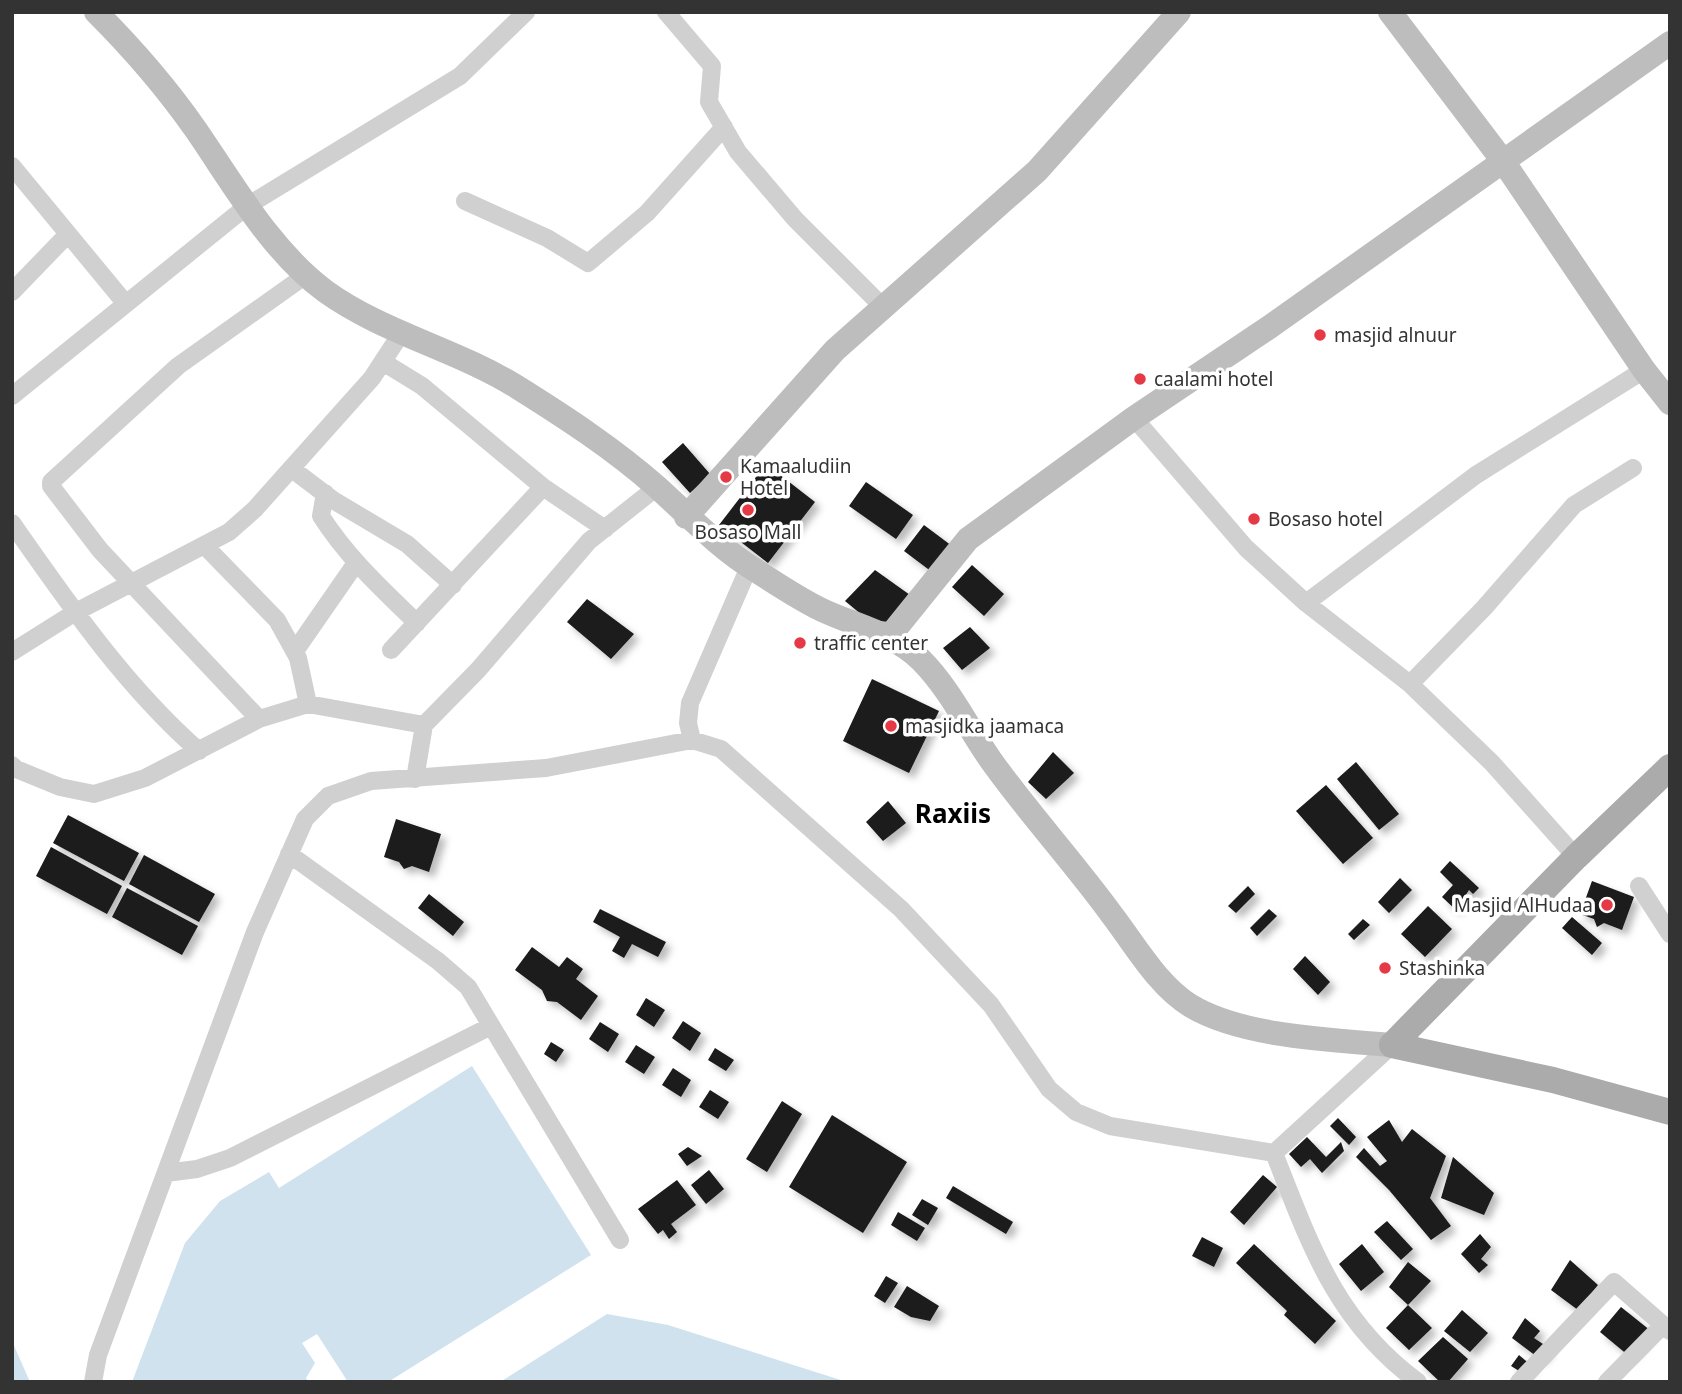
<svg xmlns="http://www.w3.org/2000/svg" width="1682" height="1394" font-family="'Noto Sans',sans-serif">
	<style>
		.water { fill: #cfe2ee }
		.building { fill: #1a1a1a; filter: url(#shadow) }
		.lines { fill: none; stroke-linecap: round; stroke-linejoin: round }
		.street { stroke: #d0d0d0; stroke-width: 18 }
		.secondary { stroke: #bdbdbd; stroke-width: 24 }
		.primary { stroke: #ababab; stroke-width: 26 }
		.poi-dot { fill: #e63946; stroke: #fff; stroke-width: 2.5 }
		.labels { text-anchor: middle; stroke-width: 7; stroke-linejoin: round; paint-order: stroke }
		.poi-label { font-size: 19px; fill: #333; stroke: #fff; text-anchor: start }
		.district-label { font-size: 26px; font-weight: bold; fill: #000; stroke: #fff }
	</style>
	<defs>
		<filter id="shadow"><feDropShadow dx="5.5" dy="5.5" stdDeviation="3.5" flood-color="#0004"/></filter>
	</defs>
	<rect width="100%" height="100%" fill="#fff"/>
	<path class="water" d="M472 1066 591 1255 388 1382H348L317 1334 302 1343 315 1363 306 1378 308 1382H132L185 1243 220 1201 269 1172 279 1188Z
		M607 1314 668 1325 847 1382H500Z
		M12 1341 30 1382H12Z"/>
	<path class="building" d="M683 443 710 474 690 493 662 462Z
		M766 464 815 502 768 563 719 525Z
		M866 482 913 515 896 539 849 506Z
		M924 525 952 546 932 572 904 551Z
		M972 565 1004 594 984 616 952 587Z
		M875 570 910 595 888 622 867 619 845 601Z
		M587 599 634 634 611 659 567 622Z
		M970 627 990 648 962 670 943 648Z
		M872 679 939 711 909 773 843 741Z
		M1053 752 1074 773 1046 799 1028 782Z
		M1356 762 1399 814 1379 830 1337 779Z
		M1326 785 1373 838 1343 864 1296 811Z
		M888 801 906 823 883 841 866 822Z
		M68 815 139 853 124 881 53 843Z
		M396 819 441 834 429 872 412 866 404 869 399 862 384 857Z
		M51 847 122 886 107 914 36 876Z
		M144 855 215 894 199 922 129 884Z
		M1450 861 1479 888 1473 894 1469 890 1456 910 1442 897 1453 885 1440 872Z
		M1400 878 1412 890 1389 913 1378 902Z
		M1592 881 1634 897 1622 930 1604 923 1597 927 1594 919 1580 914Z
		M1248 886 1255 894 1236 913 1228 906Z
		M127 888 198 926 182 955 112 917Z
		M429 894 464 922 453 936 418 908Z
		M1428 906 1452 929 1425 957 1401 934Z
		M600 909 666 942 658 957 632 944 624 958 612 951 620 937 593 922Z
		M1269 909 1277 916 1257 936 1250 928Z
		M1572 917 1602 943 1592 955 1562 928Z
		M1363 919 1370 925 1354 940 1348 934Z
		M532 947 559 967 567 957 583 969 576 979 598 996 581 1020 557 1002 547 1001 542 990 515 970Z
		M1305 956 1330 982 1318 995 1293 969Z
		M646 998 665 1010 654 1027 636 1015Z
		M683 1021 701 1033 690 1051 672 1038Z
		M600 1022 619 1034 608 1052 589 1039Z
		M551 1042 564 1050 556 1062 544 1054Z
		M636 1045 655 1057 644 1074 625 1062Z
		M715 1048 734 1060 726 1071 708 1060Z
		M673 1068 691 1080 681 1097 662 1085Z
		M710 1090 729 1102 718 1119 699 1107Z
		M782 1101 802 1114 767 1172 746 1159Z
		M832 1115 907 1162 863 1233 789 1187Z
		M1338 1118 1356 1137 1349 1145 1330 1126Z
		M1389 1120 1402 1142 1412 1129 1446 1156 1430 1198 1451 1226 1431 1240 1389 1190 1356 1157 1364 1148 1380 1166 1387 1161 1367 1137Z
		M1307 1137 1326 1157 1341 1142 1344 1151 1322 1173 1310 1159 1301 1167 1289 1154Z
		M688 1147 702 1156 687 1166 678 1154Z
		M1453 1157 1494 1193 1484 1215 1441 1198Z
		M709 1170 724 1189 706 1204 691 1185Z
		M1263 1175 1277 1187 1244 1225 1230 1212Z
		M677 1180 696 1205 671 1224 677 1232 669 1239 663 1230 658 1234 638 1209Z
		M953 1186 1013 1222 1006 1234 946 1198Z
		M922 1199 938 1208 928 1225 912 1215Z
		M898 1212 925 1228 917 1241 891 1225Z
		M1387 1221 1413 1249 1401 1260 1374 1232Z
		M1480 1234 1491 1247 1481 1259 1488 1265 1479 1273 1461 1254Z
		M1202 1237 1223 1248 1214 1267 1192 1256Z
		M1254 1244 1336 1321 1315 1344 1284 1315 1287 1311 1236 1263Z
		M1362 1244 1384 1272 1361 1291 1339 1264Z
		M1570 1260 1598 1285 1578 1310 1551 1290Z
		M1408 1262 1431 1281 1408 1305 1389 1287Z
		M886 1276 898 1283 885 1303 874 1296Z
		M907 1286 939 1306 930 1321 911 1317 894 1307Z
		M1408 1305 1432 1328 1409 1350 1386 1328Z
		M1621 1307 1651 1331 1629 1356 1600 1332Z
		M1462 1310 1488 1333 1470 1352 1444 1331Z
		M1525 1318 1540 1331 1534 1338 1549 1348 1540 1359 1512 1338Z
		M1443 1337 1468 1359 1448 1382H1440L1418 1361Z
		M1519 1355 1532 1366 1524 1374 1511 1366Z"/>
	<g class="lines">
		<path class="street" d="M666 12 712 66 709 102 738 152 795 219 882 306
			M12 166 126 304
			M465 201 547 238 588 263 647 213 724 127
			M12 292 68 234
			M383 362 422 386 543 487 605 529
			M12 396 247 206 460 76 526 12
			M1134 418 1246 548 1306 603 1410 684 1492 763 1576 857
			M292 469 333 500 407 544 453 585
			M325 493 321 516C347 557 382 589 417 623
			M12 523C68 603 125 686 199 751
			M204 545 277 620 298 658 308 704
			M1306 603 1476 475 1644 370
			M391 650 543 487
			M295 651 356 563
			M12 652 74 613 229 532 255 509 372 378 402 332
			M1410 684 1484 608 1574 505 1633 468
			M259 719 100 550 51 486V482L178 366 306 275
			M692 740 688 723 690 703 749 567
			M12 765 16 769 60 787 94 794 145 778 259 719 308 704 424 725
			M415 779 424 725 478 670 589 541 657 487
			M289 854 438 961 468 987 620 1240
			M1639 886 1670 934
			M1274 1153C1310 1244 1335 1321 1418 1382
			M1274 1153 1392 1045
			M166 1173 197 1169 230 1158 491 1026
			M93 1382 98 1355 255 932 305 819 328 796 371 781 546 768 692 740 721 749 901 909 991 1005 1049 1089 1076 1112 1110 1126 1274 1153
			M1519 1382 1614 1282 1670 1331
			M1607 1382 1663 1325"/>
		<path class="secondary" d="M96 12C133 49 166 87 196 130 234 185 270 250 325 291 383 333 456 349 517 387 565 417 614 449 657 487 689 516 718 547 755 570 777 584 799 599 822 610 856 626 893 633 921 660 951 690 970 732 995 766 1032 817 1075 864 1112 915 1135 945 1158 986 1191 1006 1243 1037 1333 1040 1392 1045
			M1390 12 1503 161 1644 370 1670 403
			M686 517 835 350 1037 171 1179 12
			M889 637 968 539 1134 418 1271 326 1670 43"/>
		<path class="primary" d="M1392 1045 1576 857 1670 767
			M1392 1045 1553 1080 1670 1112"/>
	</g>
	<g class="poi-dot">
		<circle cx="1320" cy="335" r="7"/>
		<circle cx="1140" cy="379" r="7"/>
		<circle cx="726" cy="477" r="7"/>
		<circle cx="748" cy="510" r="7"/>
		<circle cx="1254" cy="519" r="7"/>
		<circle cx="800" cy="643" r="7"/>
		<circle cx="891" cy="726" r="7"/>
		<circle cx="1607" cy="905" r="7"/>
		<circle cx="1385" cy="968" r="7"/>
	</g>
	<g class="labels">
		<g class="poi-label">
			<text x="1334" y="342">masjid alnuur</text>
			<text x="1154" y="386">caalami hotel</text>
			<text x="740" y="473">Kamaaludiin<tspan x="740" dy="22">Hotel</tspan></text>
			<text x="1268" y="526">Bosaso hotel</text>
			<text x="748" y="539" text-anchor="middle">Bosaso Mall</text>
			<text x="814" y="650">traffic center</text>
			<text x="905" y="733">masjidka jaamaca</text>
			<text x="1593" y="912" text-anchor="end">Masjid AlHudaa</text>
			<text x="1399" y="975">Stashinka</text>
		</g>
		<g class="district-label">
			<text x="953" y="823">Raxiis</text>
		</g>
	</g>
	<rect width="1682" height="1394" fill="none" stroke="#333333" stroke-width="28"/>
</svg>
